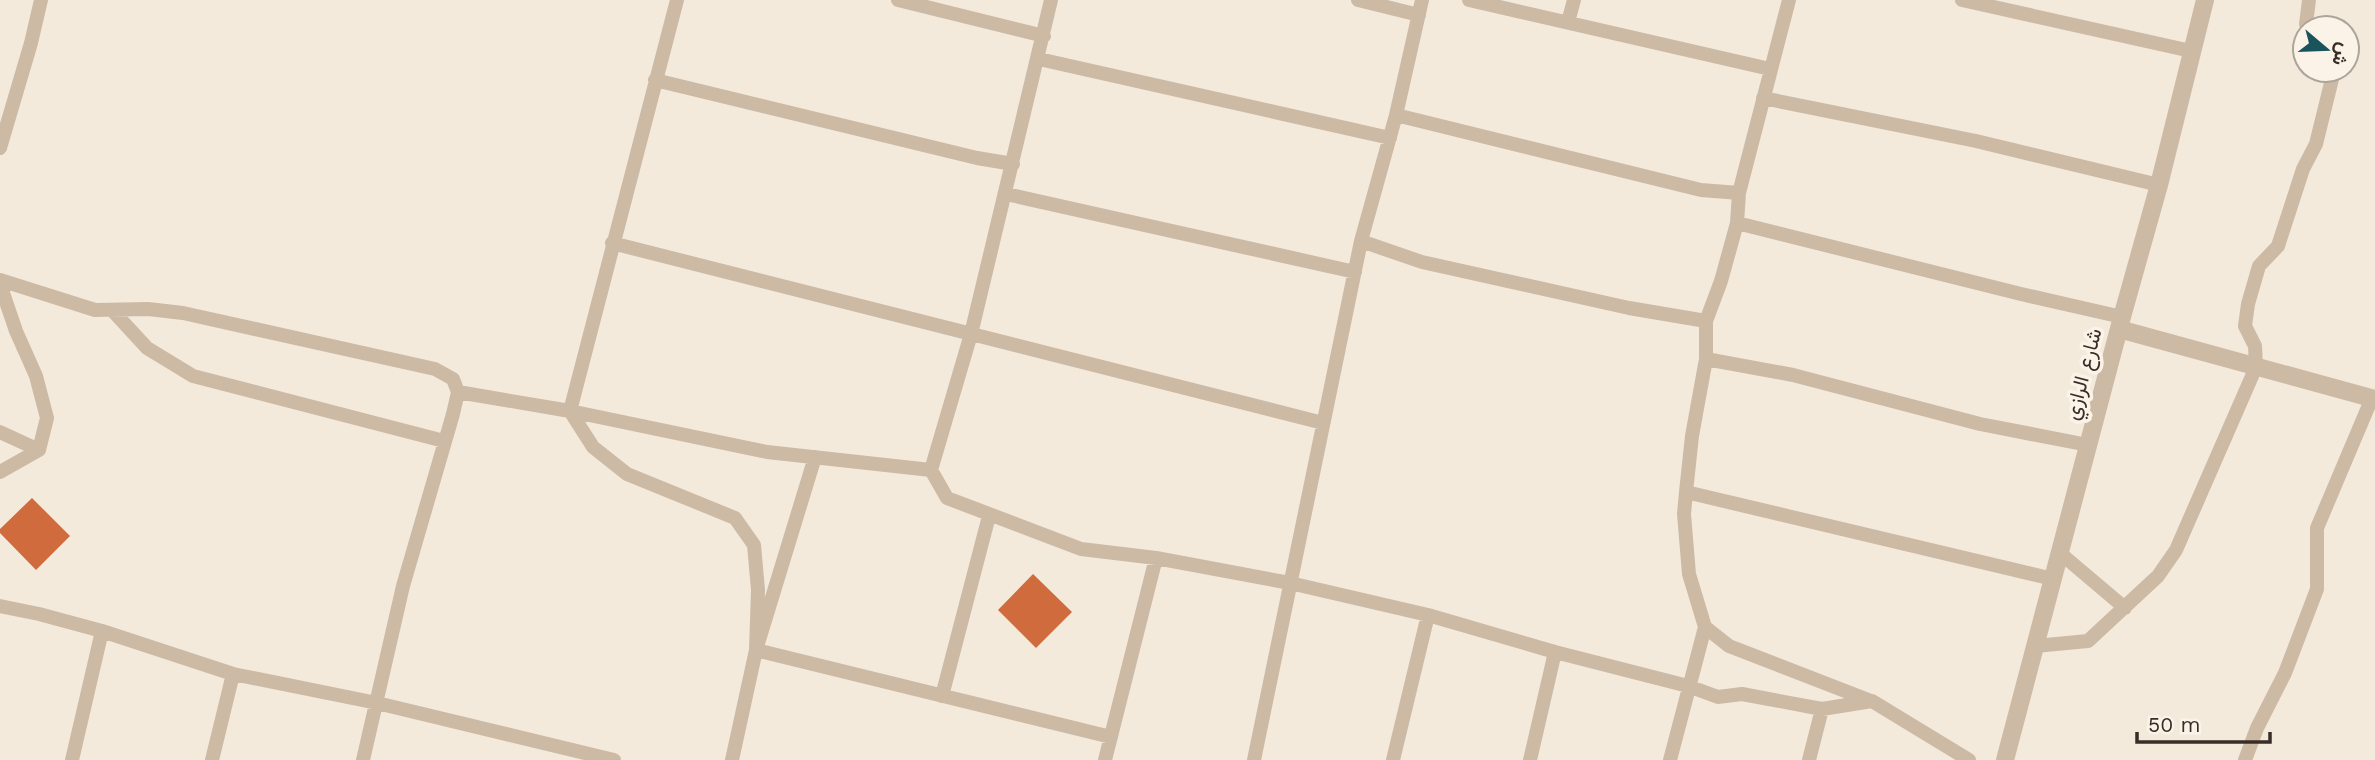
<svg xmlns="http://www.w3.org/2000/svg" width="2375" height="760" font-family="'Work Sans',Vazirmatn,sans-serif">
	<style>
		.building { fill: #d06b3d }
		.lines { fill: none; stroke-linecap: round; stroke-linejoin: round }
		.minor { stroke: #cdbaa5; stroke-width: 14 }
		.tertiary { stroke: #cdbaa5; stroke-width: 18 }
		.labels { text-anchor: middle; stroke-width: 7; stroke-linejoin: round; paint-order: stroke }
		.street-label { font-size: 21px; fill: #382e27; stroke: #fbf3e8 }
	</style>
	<rect width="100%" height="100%" fill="#f4eadb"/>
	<path class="building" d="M32 498 70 536 36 570 0 533V529Z
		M1033 574 1072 612 1036 648 998 610Z"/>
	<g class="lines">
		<path class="minor" d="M677 0 570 411 593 447 627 474 735 518 754 545 758 590 756 650
			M898 0 1044 36
			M1051 0 971 334 931 470 947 498 1081 549 1156 558 1290 583 1428 615 1555 652 1688 686 1718 697 1742 694 1822 709 1872 701 1969 760
			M1358 0 1419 15
			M1469 0 1770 69
			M1962 0 2191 51
			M1568 22 1574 0
			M2308 28 2306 24 2309 0
			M1039 59 1390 138
			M655 80 977 158 1013 164
			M1763 98 1976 141 2159 185
			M1396 115 1701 190 1739 193
			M0 148 31 43 41 0
			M1006 194 1355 272
			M1737 223 1739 193 1789 0
			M1361 241 1422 262 1629 308 1706 321
			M612 243 1323 423
			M0 280 95 310 148 309 183 313 435 369 453 379 458 392 453 414 403 586 363 760
			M0 284 16 331 36 376 47 418 39 450 0 472
			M112 310 147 348 193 376 444 441
			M1706 359 1793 375 1980 424 2088 445
			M458 392 570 411 767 452 931 470
			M0 432 39 450
			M1686 492 2053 579
			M2060 553 2125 608
			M0 606 39 614 102 631 233 674 377 703 614 760
			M2035 646 2088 641 2158 576 2176 550 2256 367 2255 346 2245 326 2248 304 2259 266 2278 246 2303 169 2316 144 2333 75 2332 70
			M756 650 1111 737
			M942 696 989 516
			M1871 701 1729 646 1705 627 1689 574 1684 514 1686 492 1692 436 1706 359V321L1721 281 1737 223 2021 294 2122 317
			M72 760 102 631
			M212 760 233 674
			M732 760 756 650 815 457
			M1105 760 1156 558
			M1254 760 1361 241 1396 115 1422 0
			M1393 760 1428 615
			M1530 760 1555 652
			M1670 760 1705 627
			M1809 760 1822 709
			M2245 760 2257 728 2285 673 2317 589V528L2372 398"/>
		<path class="tertiary" d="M2119 329 2375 399
			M2005 760 2122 317 2159 185 2205 0"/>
	</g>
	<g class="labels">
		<g class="street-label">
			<text transform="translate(2083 374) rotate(-75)" y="7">شارع الرازي</text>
		</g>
	</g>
	<g transform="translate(2326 49) rotate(109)"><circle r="33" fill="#fbf3e8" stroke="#ada49b" stroke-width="2"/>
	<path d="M0-5L12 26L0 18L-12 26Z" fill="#19545d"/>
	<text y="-10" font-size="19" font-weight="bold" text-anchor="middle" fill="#382e27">ش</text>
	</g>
	<path d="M2137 732v10h133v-10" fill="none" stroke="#382e27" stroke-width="3.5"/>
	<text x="2148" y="732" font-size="21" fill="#382e27" stroke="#fbf3e8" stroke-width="5" paint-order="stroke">50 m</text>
</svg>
